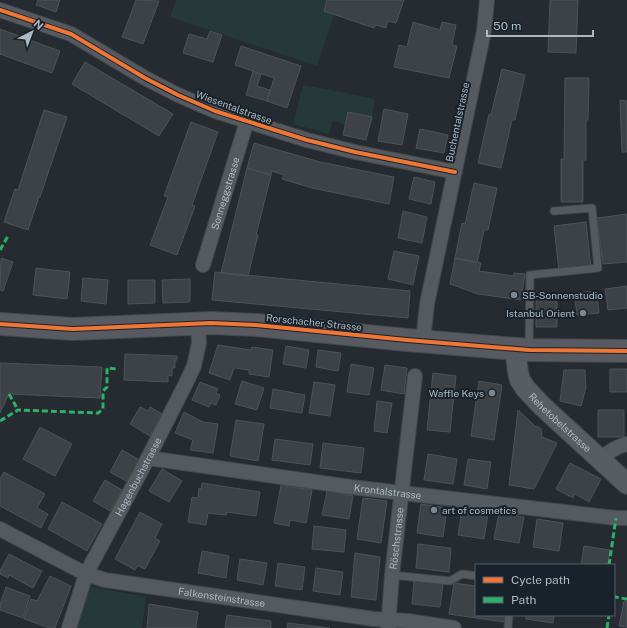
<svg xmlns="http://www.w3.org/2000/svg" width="627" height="628" font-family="'Public Sans',sans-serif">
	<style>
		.green { fill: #253938 }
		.building { fill: #3d4247; stroke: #4c5259 }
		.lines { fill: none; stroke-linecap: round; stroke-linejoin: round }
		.lane-casing { stroke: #41464a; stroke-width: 9 }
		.street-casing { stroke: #41464a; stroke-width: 16 }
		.secondary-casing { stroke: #41464a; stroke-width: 22 }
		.primary-casing { stroke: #42484d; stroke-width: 24 }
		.lane { stroke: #545a5f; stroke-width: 7 }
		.street { stroke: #545a5f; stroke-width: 14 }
		.secondary { stroke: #585d64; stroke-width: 20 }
		.primary { stroke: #575b61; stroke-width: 22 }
		.quiet { stroke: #2db169; stroke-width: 3; stroke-dasharray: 6 3; stroke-linecap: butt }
		.cycleway-casing { stroke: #19222a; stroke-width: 6 }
		.cycleway { stroke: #f07635; stroke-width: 4 }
		.poi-dot { fill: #7d8790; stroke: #19222a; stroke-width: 1.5 }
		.labels { text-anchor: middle; stroke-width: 4; stroke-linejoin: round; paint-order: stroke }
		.street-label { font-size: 10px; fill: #adb8c3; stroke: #19222a }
		.poi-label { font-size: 10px; fill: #adb8c3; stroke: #19222a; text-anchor: start }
	</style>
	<rect width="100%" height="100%" fill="#252b30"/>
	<path class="green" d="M176 0H327L324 11 334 15 317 66 170 17Z
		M303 85 336 91 375 99 372 117 348 112 345 124 332 121 329 134 293 124Z
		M88 586 146 597 142 628H73Z"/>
	<path class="building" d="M38 0H60L56 12 36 5Z
		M136 0 159 1 143 44 122 37Z
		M327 0H404L396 23 388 21 386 28 376 25 374 28 324 11Z
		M550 0H578L576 53 548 52Z
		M413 22 440 30 442 22 456 25 452 45 457 46 449 78 394 67 399 45 407 47Z
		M0 29 60 51 52 73 0 54Z
		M210 31 222 35 213 62 183 53 189 34 207 39Z
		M241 46 301 66 287 108 267 101 274 78 235 65Z
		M85 62 173 114 159 136 72 84Z
		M502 69 525 75 515 120H512L501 168 478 163 489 114 491 115Z
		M253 71 261 74 257 86 270 90 267 101 246 95Z
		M565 78H589L588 120H586V160H583V202H561V159H564Z
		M620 100 627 101V152H622Z
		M384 109 408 114 402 145 378 141Z
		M44 110 67 117 40 197H39L28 230 4 222 15 189 18 190Z
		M348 112 372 117 366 140 343 135Z
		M191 122 218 132 192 205 195 206 177 255 150 245 168 197 164 196Z
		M420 129 448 135 444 153 416 148Z
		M254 143 320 162 394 177 389 204 312 188 282 179 284 175 272 171 271 175 247 168Z
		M247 168 271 175 256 235H258L248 276 221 273Z
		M414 177 435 182 431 204 409 199Z
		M474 183 497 188 488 230H484L477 263 455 258 462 223 465 224Z
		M403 211 427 217 422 243 398 238Z
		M627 214V262L603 264 597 218Z
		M586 222 591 268 559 271 554 226Z
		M394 251 419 256 413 285 388 279Z
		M1 258 13 262 3 291 0 290Z
		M455 258 481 263 479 271 514 276V273L525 274 521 300 478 294 450 284Z
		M36 268 70 272 67 299 33 295Z
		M215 272 410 291 408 318 212 300Z
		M83 278 108 280 106 304 81 301Z
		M190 279V302L163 303 162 280Z
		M128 280H155V303L128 304Z
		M627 286V308L608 310 605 289Z
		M597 291 599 313 577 315 574 293Z
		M536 301H557V327H536Z
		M218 345 251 350 252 347 273 350 269 377 249 374V370L234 368 230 380 209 373Z
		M286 346 309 350 306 368 283 364Z
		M318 350 341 353 338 371 316 367Z
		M125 354 177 356V360H175V368H172V376L168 375V382L124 380Z
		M0 363 102 367 100 398 9 394 0 413Z
		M351 364 374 368 369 395 347 392Z
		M385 365 407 368 404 394 381 390Z
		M610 369H627V392H610Z
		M564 370H585L586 388 581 406 560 401Z
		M433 373 456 376 450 432 427 430Z
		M242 381 264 388 257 410 235 404Z
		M479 381 502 385 494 440 471 436Z
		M200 382 218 389 216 393 220 395 216 405 211 403 209 407 192 400Z
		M314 382 335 385 330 416 309 413Z
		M273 389 305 395 302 413 270 408Z
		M377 401 392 403 387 433 374 431Z
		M140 407 148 411 150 407 162 414 150 436 130 424Z
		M518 410 535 426 538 427 541 429 542 437 557 443 534 489 509 485Z
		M598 410H624V437H598Z
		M184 412 203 422 218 424 213 453 190 450 193 440 175 433Z
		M236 420 264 424 258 461 230 456Z
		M40 427 72 444 55 476 23 459Z
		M275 439 313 444 310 465 272 460Z
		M323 443 364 448 361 473 320 468Z
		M122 450 140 460 128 482 110 472Z
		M428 454 457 459 453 484 424 480Z
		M468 459 491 462 487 489 464 485Z
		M570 463 601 479 589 502 575 494 573 498 556 489Z
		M162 469 182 481 169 502 149 491Z
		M4 472 45 494 37 508 48 514 41 528 0 506V479Z
		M105 480 122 490 110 511 93 501Z
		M202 483 260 492 256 516 227 512 226 515 208 513 206 525 188 522 192 497 198 498 199 488 201 489Z
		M281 485 312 490 306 523 290 520 289 526 274 523Z
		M327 491 353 496 349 519 322 515Z
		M363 498 387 501 381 543 357 539Z
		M62 502 102 524 87 551 48 529Z
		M421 504 447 508 443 537 417 533Z
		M462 509 488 514 484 539 458 535Z
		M140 512 162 524 155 538 160 541 145 569 138 566 135 570 115 559Z
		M499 513 524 517 519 543 494 539Z
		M537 519 563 523 559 551 533 547Z
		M314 526 346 530 344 552 312 549Z
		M418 544 451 548 449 572 416 568Z
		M584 546 610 550 608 565H581Z
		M202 551 229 556 226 578 198 573Z
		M355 553 380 557 376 600 351 597Z
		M9 554 42 571 33 588 9 575 8 578 0 574V571Z
		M240 559 267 563 263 585 237 580Z
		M278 563 305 567 302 590 275 586Z
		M316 568 343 572 340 595 313 591Z
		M50 576 71 586 55 628H50L24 619 31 599 37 601Z
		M414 581 443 583 440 607 412 604Z
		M454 583 476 586V615H505L504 622 449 614Z
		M6 587 30 596 23 618 0 610V604Z
		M624 601H627V627L619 626Z
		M149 604 198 612 196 628H147Z
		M227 615 271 621V628H225Z
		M526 615H554L553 623 526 619Z
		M288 623 330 628H287Z"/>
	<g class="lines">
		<defs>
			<path id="lane" d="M529 348 530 275 598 268 592 208 554 211
				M392 575 450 581 462 574 476 576
				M508 628 509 615"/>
			<g id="street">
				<path d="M0 10 71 34 145 78 178 95 215 111 307 140 355 152 455 172"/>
				<path id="s1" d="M203 265 247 121"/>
				<path d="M423 341 427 304 484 31 487 0"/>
				<path id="s2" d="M148 458 351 487 616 518H627"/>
				<path d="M600 460C608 452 616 446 627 444"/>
				<path id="s3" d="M0 529 86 574 105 580 374 619 408 621 454 628"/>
				<path id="s4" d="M69 628 86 574 148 458 185 385 194 366 199 343 198 324"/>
				<path id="s5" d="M388 628 392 575 415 376"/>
			</g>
			<g id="secondary">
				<path id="s6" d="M515 349 518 372 520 380 526 389 542 406 627 484"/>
			</g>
			<path id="primary" d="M0 324 73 329 211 323 256 325 407 340 529 350 627 351"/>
		</defs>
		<use href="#lane" class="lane-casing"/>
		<use href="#street" class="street-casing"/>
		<use href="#secondary" class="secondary-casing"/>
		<use href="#primary" class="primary-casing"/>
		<use href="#lane" class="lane"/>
		<use href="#street" class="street"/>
		<use href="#secondary" class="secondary"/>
		<use href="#primary" class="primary"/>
		<path class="quiet" d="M0 250 8 236
			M9 394 18 410
			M0 421 18 410 98 413 103 409V391L107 387V368L117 369
			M609 565 616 518
			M614 595 615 597 627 599
			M607 628 609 615"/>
		<defs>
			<path id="cycleway" d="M0 10 71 34 145 78 178 95 215 111 307 140 355 152 455 172
				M0 324 73 329 211 323 256 325 407 340 529 350 627 351"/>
		</defs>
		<use href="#cycleway" class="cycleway-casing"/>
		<use href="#cycleway" class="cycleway"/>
	</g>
	<g class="poi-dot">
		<circle cx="514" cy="295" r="4"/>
		<circle cx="583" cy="313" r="4"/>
		<circle cx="492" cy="393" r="4"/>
		<circle cx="434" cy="510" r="4"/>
	</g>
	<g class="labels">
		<g class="street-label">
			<text transform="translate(234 107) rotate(20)" y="4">Wiesentalstrasse</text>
			<text transform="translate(457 122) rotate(-78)" y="4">Buchentalstrasse</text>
			<text dy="4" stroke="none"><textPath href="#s1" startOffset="75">Sonneggstrasse</textPath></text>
			<text transform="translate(314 322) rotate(6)" y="4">Rorschacher Strasse</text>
			<text dy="4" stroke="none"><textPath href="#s6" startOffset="90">Rehetobelstrasse</textPath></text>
			<text dy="4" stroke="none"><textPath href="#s4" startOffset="167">Hagenbuchstrasse</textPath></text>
			<text dy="4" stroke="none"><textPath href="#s2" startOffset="242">Krontalstrasse</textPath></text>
			<text dy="4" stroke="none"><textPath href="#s5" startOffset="90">Röschstrasse</textPath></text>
			<text dy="4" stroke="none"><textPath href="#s3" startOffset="235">Falkensteinstrasse</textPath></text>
		</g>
		<g class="poi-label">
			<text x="522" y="299">SB-Sonnenstudio</text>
			<text x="575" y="317" text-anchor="end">Istanbul Orient</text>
			<text x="484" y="397" text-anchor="end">Waffle Keys</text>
			<text x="442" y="514">art of cosmetics</text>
		</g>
	</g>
	<rect x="475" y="564" width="140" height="52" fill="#19222a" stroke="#545e67"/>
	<rect x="483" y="577" width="20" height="6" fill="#f07635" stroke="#545e67"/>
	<text x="511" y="584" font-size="12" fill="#adb8c3">Cycle path</text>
	<rect x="483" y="597" width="20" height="6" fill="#2db169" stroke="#545e67"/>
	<text x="511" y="604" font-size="12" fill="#adb8c3">Path</text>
	<g transform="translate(32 32) rotate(42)" stroke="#19222a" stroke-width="3" paint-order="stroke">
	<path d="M0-3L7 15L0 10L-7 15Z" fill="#adb8c3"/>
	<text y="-6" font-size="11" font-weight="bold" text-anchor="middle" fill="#adb8c3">N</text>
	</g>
	<path d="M487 30v6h106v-6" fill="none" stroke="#adb8c3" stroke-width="2"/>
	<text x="493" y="30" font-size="12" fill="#adb8c3" stroke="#19222a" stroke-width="3" paint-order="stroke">50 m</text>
</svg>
